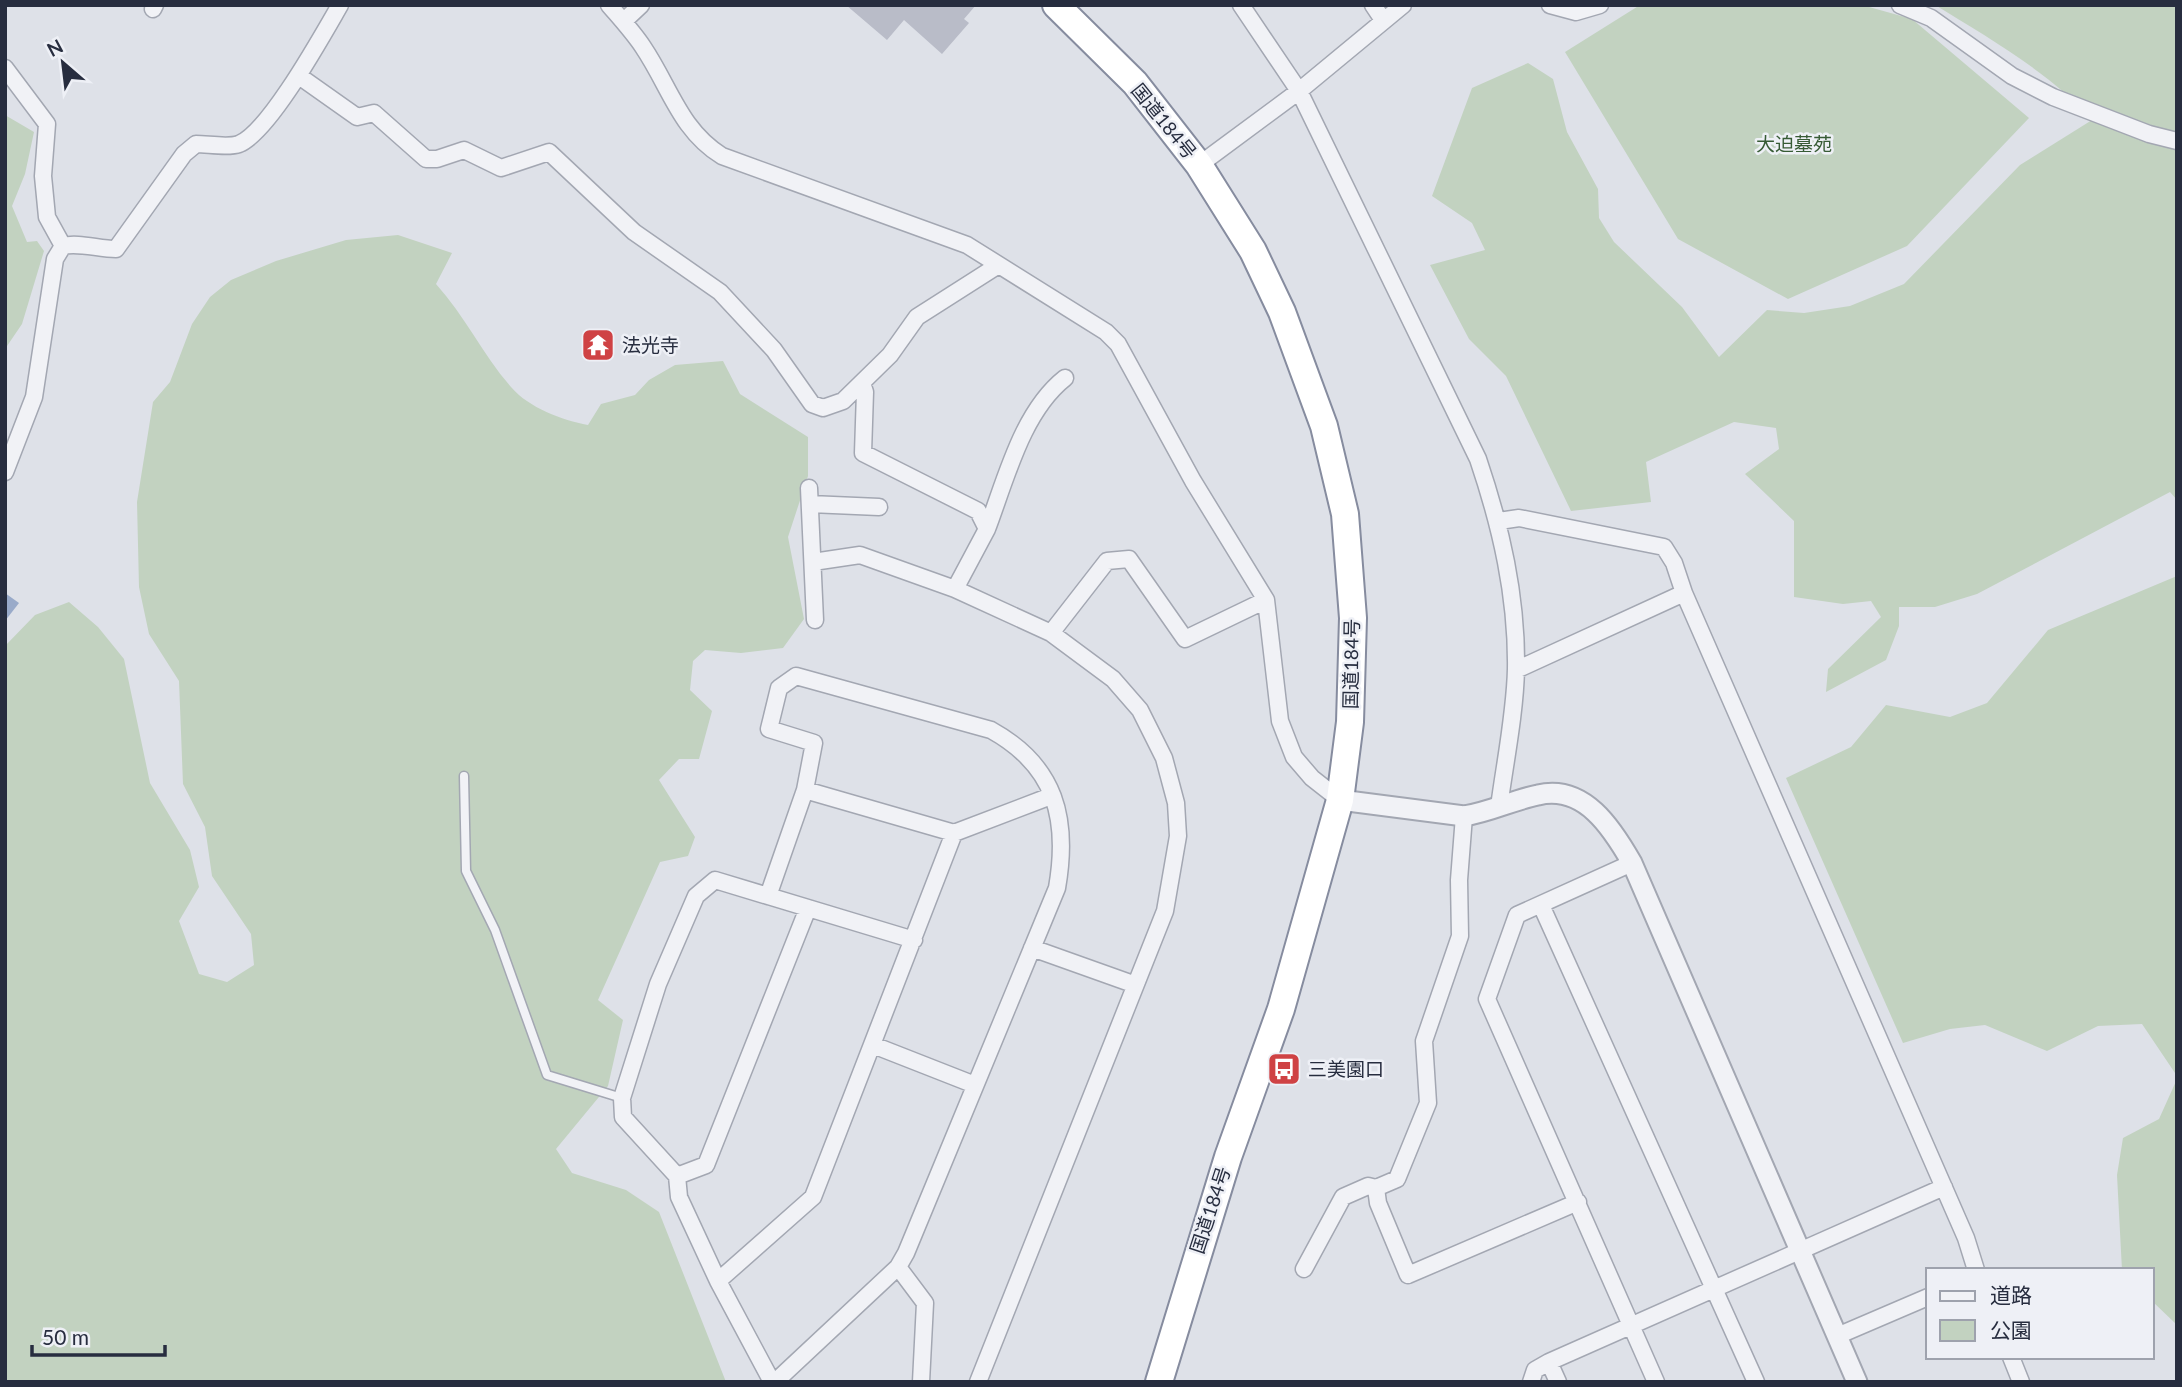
<svg xmlns="http://www.w3.org/2000/svg" width="2182" height="1387" font-family="Lato,'Noto Sans JP',sans-serif">
	<style>
		.green { fill: #c2d2c0 }
		.water { fill: #99aac9 }
		.building { fill: #b9bcc8 }
		.lines { fill: none; stroke-linecap: round; stroke-linejoin: round }
		.service-casing { stroke: #a3a7b2; stroke-width: 11 }
		.minor-casing { stroke: #a3a7b2; stroke-width: 19 }
		.tertiary-casing { stroke: #a3a7b2; stroke-width: 23 }
		.trunk-casing { stroke: #868c9f; stroke-width: 30 }
		.service { stroke: #f1f2f6; stroke-width: 8 }
		.minor { stroke: #f1f2f6; stroke-width: 16 }
		.tertiary { stroke: #f1f2f6; stroke-width: 19 }
		.trunk { stroke: #fff; stroke-width: 26 }
		.labels { text-anchor: middle; stroke-width: 5; stroke-linejoin: round; paint-order: stroke }
		.street-label { font-size: 19px; fill: #272d3f; stroke: #eef0f6 }
		.park-label { font-size: 19px; fill: #375b35; stroke: #eef0f6 }
		.poi-label { font-size: 19px; fill: #272d3f; stroke: #eef0f6; text-anchor: start }
	</style>
	<rect width="100%" height="100%" fill="#dee1e8"/>
	<path class="green" d="M1640 5H1862L1912 19 2029 118 1907 246 1788 299 1678 239 1565 52Z
		M1935 5H2177V500L2170 492 1977 594 1935 607H1899V626L1886 660 1826 692 1828 669 1881 617 1871 601 1843 604 1794 597V521L1745 474 1779 449 1776 428 1734 422 1646 462 1651 502 1571 511 1506 376 1469 339 1430 265 1485 250 1472 223 1432 196 1472 88 1528 63 1553 79 1567 132 1598 189 1599 218 1614 242 1682 307 1719 357 1767 310 1804 313 1850 306 1904 284 2020 165 2092 120C2053 75 1986 36 1935 5Z
		M5 115 34 132 25 174 12 206 27 242 37 241 44 251 22 324 5 349Z
		M398 235 452 253 436 284C465 316 483 355 511 387 529 408 562 420 588 425L601 404 635 395 649 380 675 365 723 361 740 394 808 437V476L788 537 804 619 783 648 741 653 705 650 693 661 690 690 712 711 699 759H679L659 780 695 837 688 856 660 862 598 1000 623 1020 608 1086 556 1149 572 1173 626 1190 659 1212 726 1382H5V646L35 615 69 602 98 627 124 659 150 783 190 850 199 887 179 921 199 974 227 982 254 965 251 934 212 876 205 827 183 784 179 681 149 634 139 587 137 502 153 402 170 382 192 324 210 297 231 280 276 261 346 240Z
		M2177 576V1076L2142 1024 2098 1026 2047 1051 1985 1025 1950 1029 1903 1043 1786 778 1851 747 1886 705 1950 717 1987 703 2048 630Z
		M2177 1079V1325L2152 1301V1270H2122L2117 1175 2123 1138 2159 1119Z"/>
	<path class="water" d="M5 593 19 603 5 621Z"/>
	<path class="building" d="M846 5H976L964 19 969 23 942 54 904 20 887 40Z"/>
	<g class="lines">
		<defs>
			<path id="service" d="M464 776 466 871 495 930 547 1075 622 1098"/>
			<path id="minor" d="M609 5C621 19 633 32 643 47 670 87 680 130 722 156L967 245 1106 332 1118 344 1193 481 1266 600 1280 721 1294 757 1312 778 1340 800
				M1241 5 1299 91 1478 459C1501 527 1517 596 1516 669 1515 714 1505 762 1499 807
				M1373 5 1383 20
				M1550 5 1576 12 1600 5
				M1900 5 1931 18 2012 76 2053 97 2149 134 2177 141
				M153 9 155 5
				M624 21 641 5
				M5 68 47 124 43 176 47 217 63 246
				M299 76 357 117 374 113 426 159H437L464 150 501 168 549 152 634 232 720 292 774 350 812 404 823 408 843 401 890 355 917 317 997 266
				M1199 165 1299 91 1403 5
				M862 383 865 392 863 453 978 511 987 529 955 589
				M5 472 34 397 55 259 63 246C78 242 99 249 116 249L184 154 196 144C208 144 228 148 239 144 269 132 322 36 340 5
				M809 488 815 620
				M810 504 879 507
				M1499 521 1519 518 1664 547 1674 563 1684 593 1966 1238 1976 1270
				M987 529C1006 479 1022 412 1065 378
				M813 562 860 555 955 589 1051 633 1113 679 1140 710 1164 758 1176 803 1178 836 1165 911 978 1382
				M1051 633 1107 561 1129 559 1185 639 1266 600
				M1516 670 1684 593
				M805 790 954 833
				M1464 816 1459 880 1460 936 1424 1041 1428 1103 1397 1179 1376 1188 1378 1203 1408 1275 1578 1202
				M1632 863 1517 915 1487 999 1656 1382
				M768 896 805 790 814 743 769 729 779 688 796 676 991 730C1056 766 1069 819 1057 888L906 1253 898 1267 775 1382
				M1541 905 1756 1382
				M1032 948 1133 984
				M873 1045 975 1085
				M677 1176 706 1165 808 908
				M898 1267 925 1303 921 1382
				M1304 1269 1343 1197 1368 1186 1376 1188
				M718 1281 813 1197 954 833 1051 796
				M1837 1336 1928 1297
				M2011 1357 2021 1382
				M1549 1362 1558 1382
				M772 1382 718 1281 679 1197 677 1176 623 1117 622 1098 658 984 696 896 715 880 914 940
				M1531 1382 1535 1370 1549 1362 1944 1187"/>
			<path id="tertiary" d="M1340 800 1464 816C1490 812 1513 800 1538 795 1584 784 1612 828 1632 863L1857 1382"/>
			<path id="trunk" d="M1056 5 1135 83 1199 165 1253 251 1282 312 1324 426 1345 514 1353 618 1350 722 1340 800 1281 1009 1228 1157 1159 1382"/>
		</defs>
		<use href="#service" class="service-casing"/>
		<use href="#minor" class="minor-casing"/>
		<use href="#tertiary" class="tertiary-casing"/>
		<use href="#trunk" class="trunk-casing"/>
		<use href="#service" class="service"/>
		<use href="#minor" class="minor"/>
		<use href="#tertiary" class="tertiary"/>
		<use href="#trunk" class="trunk"/>
	</g>
	<defs>
		<symbol id="temple-square" viewBox="-11 -11 22 22"><rect x="-9" y="-9" width="18" height="18" rx="4" fill="#cf4244" stroke="#eef0f6"/><path d="M0-6L5-2H3V0L6.5 2.5H4V6H1.5V3h-3V6H-4V2.5H-6.5L-3 0V-2H-5Z" fill="#fff"/></symbol>
		<symbol id="bus-square" viewBox="-11 -11 22 22"><rect x="-9" y="-9" width="18" height="18" rx="4" fill="#cf4244" stroke="#eef0f6"/><path d="M-5-6H5V4H4V6H2V4H-2V6H-4V4H-5ZM-3.5-4V0h7V-4ZM-3.5 1.2v1.5H-2V1.2ZM2 1.2v1.5H3.5V1.2Z" fill="#fff"/></symbol>
	</defs>
	<g fill-rule="evenodd">
		<use href="#temple-square" x="579" y="326" width="38" height="38"/>
		<use href="#bus-square" x="1265" y="1050" width="38" height="38"/>
	</g>
	<g class="labels">
		<g class="street-label">
			<text transform="translate(1164 121) rotate(51)" y="7">国道184号</text>
			<text transform="translate(1351 664) rotate(-89)" y="7">国道184号</text>
			<text transform="translate(1210 1210) rotate(-72)" y="7">国道184号</text>
		</g>
		<g class="park-label">
			<text x="1794" y="151">大迫墓苑</text>
		</g>
		<g class="poi-label">
			<text x="622" y="352">法光寺</text>
			<text x="1308" y="1076">三美園口</text>
		</g>
	</g>
	<rect width="2182" height="1387" fill="none" stroke="#272d3f" stroke-width="14"/>
	<rect x="1926" y="1268" width="228" height="91" fill="#eef0f6" stroke="#9ea2ad" stroke-width="2"/>
	<rect x="1940" y="1291" width="35" height="10" fill="#f1f2f6" stroke="#9ea2ad" stroke-width="2"/>
	<text x="1990" y="1303" font-size="21" fill="#272d3f">道路</text>
	<rect x="1940" y="1320" width="35" height="21" fill="#c2d2c0" stroke="#9ea2ad" stroke-width="2"/>
	<text x="1990" y="1338" font-size="21" fill="#272d3f">公園</text>
	<g transform="translate(63 63) rotate(332)" stroke="#eef0f6" stroke-width="5" paint-order="stroke">
	<path d="M0-5L12 26L0 18L-12 26Z" fill="#272d3f"/>
	<text y="-10" font-size="19" font-weight="bold" text-anchor="middle" fill="#272d3f">N</text>
	</g>
	<path d="M32 1345v10h133v-10" fill="none" stroke="#272d3f" stroke-width="3.5"/>
	<text x="42" y="1345" font-size="21" fill="#272d3f" stroke="#eef0f6" stroke-width="5" paint-order="stroke">50 m</text>
</svg>
